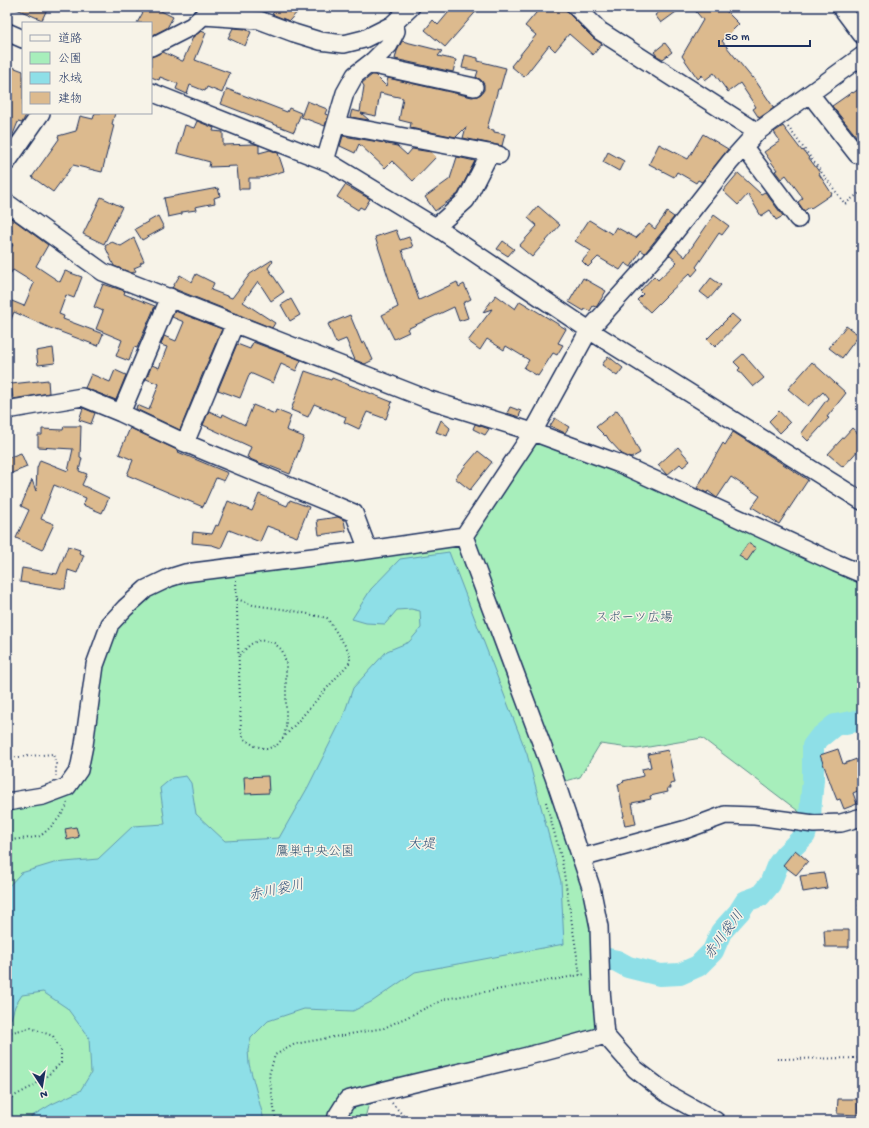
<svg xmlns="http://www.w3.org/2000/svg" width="869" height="1128" font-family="'Gochi Hand','Klee One',sans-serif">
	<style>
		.green { fill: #a7eebb; stroke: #618e8c }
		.water { fill: #8edfe7; stroke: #6099b0 }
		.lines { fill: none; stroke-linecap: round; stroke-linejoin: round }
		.river { stroke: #8edfe7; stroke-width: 22 }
		.building { fill: #dcba8e; stroke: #1b2f5e }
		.minor-casing { stroke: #1b2f5e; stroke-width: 20 }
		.path { stroke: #1b2f5e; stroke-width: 2; stroke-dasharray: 1 3; stroke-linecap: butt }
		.minor { stroke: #f7f3e8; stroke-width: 17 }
		.labels { text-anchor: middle; stroke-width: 3; stroke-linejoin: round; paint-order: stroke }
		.park-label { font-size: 13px; fill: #375571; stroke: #f7f3e8 }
		.water-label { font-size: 14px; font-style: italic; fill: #325279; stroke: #f7f3e8 }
	</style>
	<rect width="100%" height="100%" fill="#f7f3e8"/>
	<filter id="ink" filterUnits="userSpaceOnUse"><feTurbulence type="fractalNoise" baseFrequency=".025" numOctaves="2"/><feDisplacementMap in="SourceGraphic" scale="8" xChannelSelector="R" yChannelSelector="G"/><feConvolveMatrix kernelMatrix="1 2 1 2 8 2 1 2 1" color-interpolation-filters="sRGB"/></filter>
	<g filter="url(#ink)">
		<path class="green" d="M533 432 862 574V714L829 724 813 738 806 755V817L702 738 637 749 600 744 580 777 556 784 591 887 605 1035 382 1091 368 1107 364 1121H7V802L67 787 104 638 169 578 464 536Z"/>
		<path class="water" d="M449 552 527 754 561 882 564 944 415 972 373 1001 353 1011 304 1009 268 1021 251 1038 248 1050 249 1064 263 1116V1121H24L52 1104 80 1091 91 1073 89 1038 67 1008 43 992 22 995 15 1006 11 1019 7 1020V888L21 873 54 863 98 859 133 826 165 824 160 788 172 778 186 776 191 783 196 814 225 841 279 838 308 787 343 717 353 688 387 651 409 642 421 628 420 611 411 609 397 610 385 624 366 623 352 619 371 589 400 559Z"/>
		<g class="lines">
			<path class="river" d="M608 959 617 961 628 967 660 975 680 974 698 966 713 951 721 932 739 912 746 901 760 896 770 884 777 866 785 855 805 835 810 818 811 801 813 780V746L819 738 835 725 862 720"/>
		</g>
		<path class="building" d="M12 7H48L42 20Z
			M146 7H153L173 17 167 28 151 36V23H137Z
			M278 7H302L289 21 272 14Z
			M453 7H480L445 47 425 30 433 20 438 25Z
			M541 7H566V10L569 14 593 38 602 44 593 55 569 34 555 51 549 45 524 77 511 66 536 35 525 26Z
			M666 7H683L661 23 655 15Z
			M692 7H722L739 24 722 41 752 78 753 77 774 108 759 118 753 109 756 107 740 83 728 92 714 73 705 80 702 75 698 79 682 56 703 20Z
			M233 28 245 29 251 32 245 46 228 38Z
			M201 31 206 33 195 60 230 73 222 93 207 87 205 91 190 85 187 94 176 89 178 84 160 77 159 80 151 77V57L163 52 182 61H183L193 37Z
			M402 41 442 51 438 56 456 60 453 72 395 59 397 51Z
			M665 43 672 52 663 59 657 56 654 52Z
			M465 55 478 58V61L506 68 500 89H498L487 129 494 130V132L505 134 502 146 463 138 466 127 456 137 410 128 411 123 399 120 403 98 380 93 376 116 361 113 369 120 350 117 352 110 360 112 364 86 362 83 372 75H375L386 86 388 78 472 97 477 96 481 94 484 90V84L481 80 476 77 478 71 462 68Z
			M7 65 23 71V113H27L22 123 18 122 12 137 7 144Z
			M862 87V142H861L832 106 852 92 853 93Z
			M227 89 287 112 289 108 301 113 294 132 221 104Z
			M307 101 327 109 325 114 328 115 325 126 301 117Z
			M95 113H115L112 124 114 125 102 172 73 165 53 192 32 177 59 139 58 136 76 131 80 116 93 119Z
			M197 121 214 128 213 131 223 132V145L254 144 259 145V153L270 150 278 153 284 171 260 178H249V189H239L237 166 209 167 210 162 177 153 185 125 194 128Z
			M783 126 802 151 803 150 820 173 819 174 832 194 811 208 810 207 804 211 798 202 803 198 786 175 781 179 775 171 777 170 764 152 780 141 774 132Z
			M703 134 728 149 702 182 698 180 696 183 677 172 674 177 649 164 659 144 688 159Z
			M343 136 385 143 386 145 387 144 397 146 407 155 412 149 431 152 436 157 413 181 392 161 385 168 359 144 355 153 340 146Z
			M608 152 624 161 619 171 603 162Z
			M457 157 475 161 458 194 435 211 425 197 450 179Z
			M738 173 761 194 765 192 783 216 776 220 770 210 761 216 748 194 738 205 723 191Z
			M345 185 370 199 364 209 360 207 358 210 337 197Z
			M218 188 220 196 214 198 215 203 195 207 196 210 182 212V214L168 217 164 198Z
			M101 197 122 207 104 244 83 234Z
			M538 206 560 225 532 257 519 246 537 226 528 218Z
			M667 212 674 217 645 253 641 250 631 267 625 263 620 270 598 257 588 267 582 261 591 251 575 241 589 220 612 234 616 227 636 238 649 224 655 229Z
			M7 215 48 245 36 266 60 282 65 271 82 277 74 298 66 295 59 314 64 316 63 319 103 334 98 346 50 328 14 312 7 329V299L24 306 34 283 13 270 7 278V253L13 245 7 241V237L12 230 7 227Z
			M714 215 729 226 722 235 719 233 696 267 698 269 692 276 690 273 667 295 650 312 637 300 643 294 640 291 654 276 658 280 677 262 669 255 675 248 685 257Z
			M158 216 164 228 142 240 135 229Z
			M396 230 400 240 409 237 413 247 402 250 419 300 457 282 459 287 464 284 471 299 463 303 468 318 459 321 454 307 407 329 409 332 394 339 382 315 398 307 375 237Z
			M134 238 144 261 140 263 141 265 134 268 136 271 132 273 114 266 105 246 112 242 121 246Z
			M503 241 514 249 508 256 497 249Z
			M272 260 273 261 268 268 284 292 271 301 258 281 243 302 275 323 272 328 172 288 180 275 192 282 196 274 214 283 211 290 232 298 250 274Z
			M583 278 606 291 597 306 596 307 593 306 590 311 585 309 584 311 569 302Z
			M711 278 721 285 709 299 700 292Z
			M103 284 125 291 124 294 155 306 137 348 134 347 129 361 116 356 122 340 96 329 103 311 94 307Z
			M496 295 515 309 520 301 566 329 558 343 563 345 557 355 553 353 538 376 524 368 529 360 506 346 504 350 487 339 480 350 468 341 492 309 483 312Z
			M291 299 300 315 290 321 281 305Z
			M175 311 222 329 203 373 180 430 136 409 137 405 149 410 159 384 146 379 152 365 159 368 167 347 161 345 164 336 176 341 184 322 172 317Z
			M732 314 740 321 715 347 707 339Z
			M350 315 362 344 365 342 373 360 365 364 355 360 346 339 336 343 328 324Z
			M846 326 859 335 842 358 829 348Z
			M253 342 301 360 296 371 281 364 273 383 250 373 240 398 218 390 237 344 250 349Z
			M53 348 55 363 38 365 36 351Z
			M743 354 764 378 753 387 738 370 740 368 734 362Z
			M608 356 623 368 617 376 602 365Z
			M812 362 846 393 827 417 829 418 808 441 801 434 828 398 823 392 808 406 788 389Z
			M115 370 126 375 116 400 85 388 91 374 110 382Z
			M305 371 331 380 332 378 392 402 386 419 367 412 359 429 344 422 346 417 314 404 308 417 291 410Z
			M48 380 49 393 13 399 11 384Z
			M253 405 275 414 276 410 291 416 286 430 304 437 290 474 262 463V464L250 459V458L247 457 251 447 203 425 209 411 222 417 223 414 245 425Z
			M510 407 521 411 519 417 507 413Z
			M83 408 95 413 91 424 79 420Z
			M617 410 622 417 640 453 631 458 622 454 609 440 606 435 605 436 596 427Z
			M779 411 790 423 780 433 769 421Z
			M555 418 569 427 565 433 550 426Z
			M441 420 450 428 447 436 436 432Z
			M475 424 489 429 485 435 473 429Z
			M64 426H81L80 457 82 458 79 471 87 474 82 485 109 498 102 513 83 505 86 498 54 485 41 519 54 524 42 550 16 538 29 510 21 506 32 480 36 491 37 468 40 460 68 471 73 449 38 447V435H42V429L63 430Z
			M130 428 179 451 178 452 228 473 224 481 216 478 203 507 127 475 133 460 119 454Z
			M852 428 862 437V446L843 467 828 454Z
			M733 432 808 480 779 524 752 507 760 496 731 477 717 498 708 491 707 493 697 488 723 443 725 445Z
			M678 447 690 461 683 467 680 464 667 475 658 465Z
			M478 451 492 462 470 490 455 478Z
			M21 453 27 467 7 475V458Z
			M259 494 287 506 290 500 309 507 297 537 267 526 260 542 229 530 221 548 212 545 192 543 193 532 212 534 216 525 218 526 228 501 252 511Z
			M338 517 344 520 346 531 319 535 317 520Z
			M748 543 756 548 747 561 739 556Z
			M68 546 80 550 79 553 84 555 77 573 68 570 65 589 20 582 22 568 57 574Z
			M838 749 843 764 862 757V789L853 793 857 804 844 809 840 799 837 800 833 790 820 755Z
			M668 750 675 783 670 784 671 788H667L668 792 650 796 651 799 632 803 636 824 625 826 623 816H624L618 784 624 782 623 781 643 776 642 769 651 767 648 754Z
			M268 776 269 793 245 794 244 777Z
			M76 827 79 837 67 840 65 829Z
			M795 850 808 861 796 875 783 865Z
			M824 873 827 888 803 892 800 876Z
			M824 930H849V947H825Z
			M838 1099H858V1115L837 1114Z"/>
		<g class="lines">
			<defs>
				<path id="minor" d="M576 7 600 31 757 132
					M841 7 862 35
					M7 32 23 39
					M151 47 192 26 203 16 218 17 259 20 294 33 320 41 344 44 364 39 392 25 411 7
					M369 64 474 87
					M151 92 330 163 442 231 589 330 862 501
					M810 94 857 154 862 152
					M336 124 499 155
					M744 147 798 219
					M325 161 345 93 355 75 373 61 389 45 396 31 394 24
					M7 162 41 113
					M7 203 103 272 427 399 533 432 620 464 836 563 862 574
					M436 227 466 200 490 153
					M7 410 82 397 121 413 185 443 354 513 368 550
					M121 413 170 297
					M185 443 235 323
					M464 536 554 777 591 887 599 927 601 990 605 1035 635 1069 669 1095 716 1121
					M7 802 43 796 67 787 79 770 84 745 95 665 110 624 125 608 146 589 169 578 185 573 368 550 464 536 533 432 589 330 660 251 730 162 757 132 862 56
					M581 858 687 829 725 815 755 816 814 824 841 823 862 817
					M336 1121 337 1116 347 1100C432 1077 520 1061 605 1035"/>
			</defs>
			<use href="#minor" class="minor-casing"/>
			<path class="path" d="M788 127 845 204 862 191
				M236 580 241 730 244 739 255 746 267 749 277 745 284 737 286 727V662L282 650 274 643 260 640 251 644 238 656
				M237 599 253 605 289 610 327 618 350 653V662L285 736
				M7 758 53 754 56 764V776
				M546 802 562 861 570 911 580 975
				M7 840H11C18 839 34 838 40 836 47 832 68 810 67 803
				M862 904H859L862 1095
				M7 1033 31 1028 53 1036 61 1051V1063L48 1075 35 1085 7 1100
				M777 1059 862 1058
				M392 1103 408 1121
				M276 1121 269 1075 275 1055 295 1044 384 1028 445 999 586 974
				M306 1121 310 1119 322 1118"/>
			<use href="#minor" class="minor"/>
		</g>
	</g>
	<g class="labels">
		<g class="park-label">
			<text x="634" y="621">スポーツ広場</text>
			<text x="315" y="855">鷹巣中央公園</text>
		</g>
		<g class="water-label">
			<text x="421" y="848">大堤</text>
			<text transform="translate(276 889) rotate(-12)" y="5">赤川袋川</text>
			<text transform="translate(723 934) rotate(-54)" y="5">赤川袋川</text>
		</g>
	</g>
	<rect width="869" height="1128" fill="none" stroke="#f7f3e8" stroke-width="24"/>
	<rect x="12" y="12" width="845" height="1104" fill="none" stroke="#1b2f5e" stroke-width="1.5" filter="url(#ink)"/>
	<rect x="22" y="22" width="130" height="92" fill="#f7f3e8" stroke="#9fa5b1"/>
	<rect x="30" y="35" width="20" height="6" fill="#f7f3e8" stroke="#9fa5b1"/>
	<text x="58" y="42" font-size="12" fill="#1b2f5e">道路</text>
	<rect x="30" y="52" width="20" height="12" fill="#a7eebb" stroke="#9fa5b1"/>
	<text x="58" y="62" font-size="12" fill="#1b2f5e">公園</text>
	<rect x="30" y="72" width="20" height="12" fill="#8edfe7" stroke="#9fa5b1"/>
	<text x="58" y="82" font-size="12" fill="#1b2f5e">水域</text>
	<rect x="30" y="92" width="20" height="12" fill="#dcba8e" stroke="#9fa5b1"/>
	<text x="58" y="102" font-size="12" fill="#1b2f5e">建物</text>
	<g transform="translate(42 1086) rotate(168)" stroke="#f7f3e8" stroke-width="3" paint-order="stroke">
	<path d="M0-3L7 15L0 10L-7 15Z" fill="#1b2f5e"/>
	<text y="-6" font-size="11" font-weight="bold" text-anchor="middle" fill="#1b2f5e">N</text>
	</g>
	<path d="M719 40v6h91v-6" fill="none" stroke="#1b2f5e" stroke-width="2"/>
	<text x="725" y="40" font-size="12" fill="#1b2f5e" stroke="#f7f3e8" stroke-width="3" paint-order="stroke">50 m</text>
</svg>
